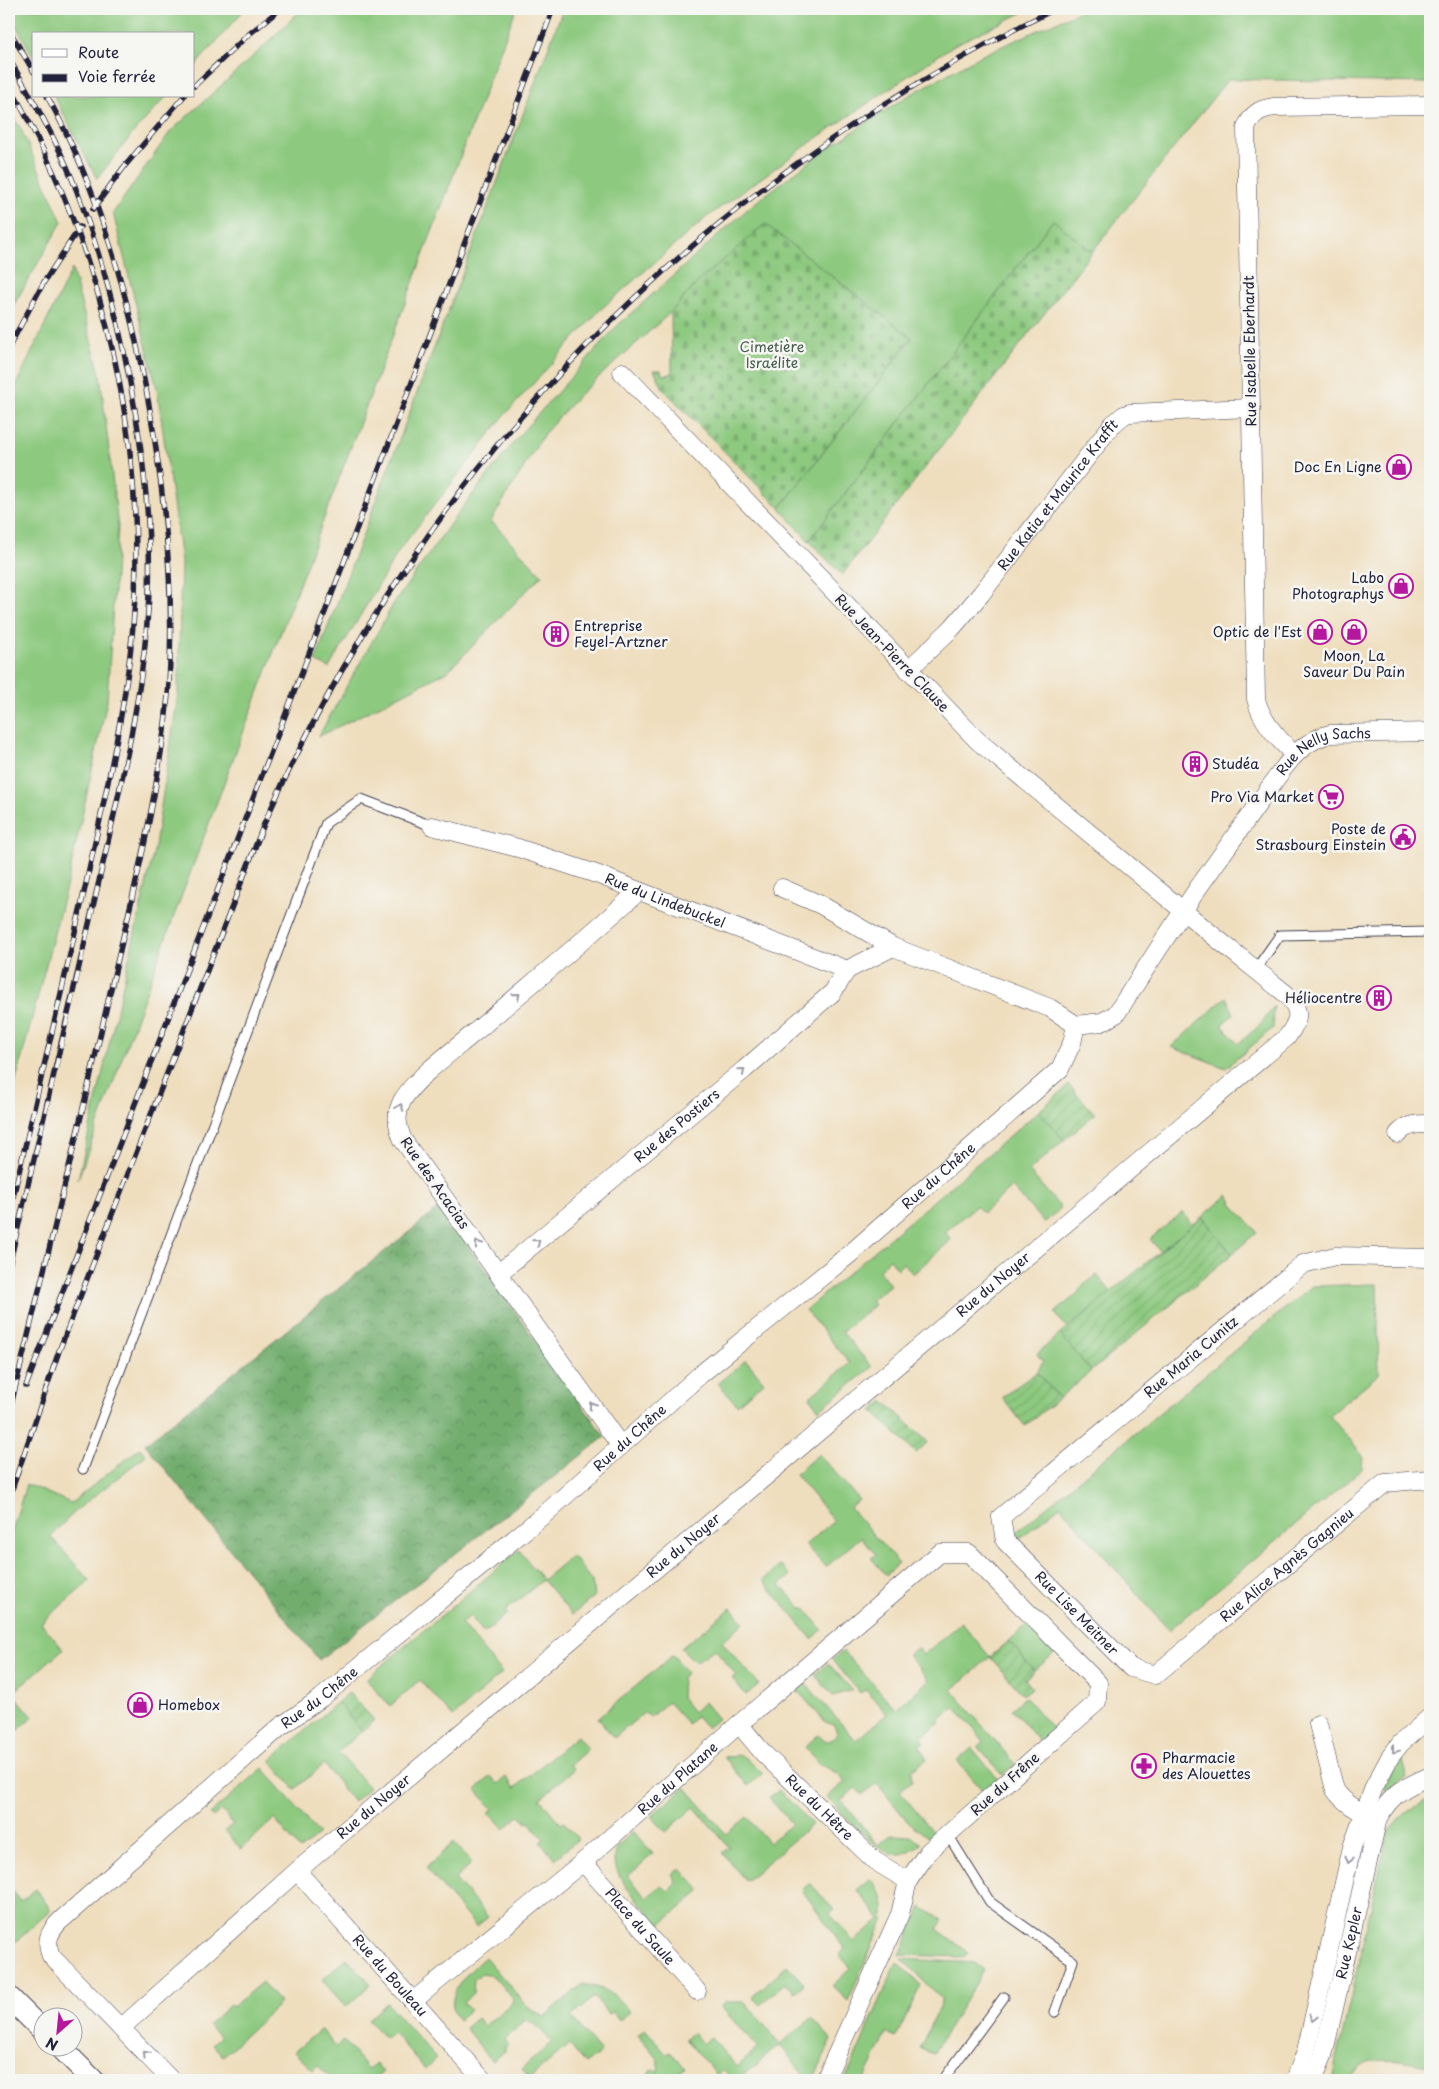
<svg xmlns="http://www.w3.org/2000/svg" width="1439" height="2089" font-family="'Playpen Sans',sans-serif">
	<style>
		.grass { fill: #8dc97f; stroke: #58765d }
		.forest { fill: url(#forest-crowns); stroke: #4a6854 }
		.cemetery { fill: url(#cemetery-stones); stroke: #58765d }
		.garden { fill: url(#garden-furrows); stroke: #58765d }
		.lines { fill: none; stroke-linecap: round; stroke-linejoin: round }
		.service-casing { stroke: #413e4f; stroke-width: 11 }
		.minor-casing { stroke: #413e4f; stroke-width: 19 }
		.tertiary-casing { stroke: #413e4f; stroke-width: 23 }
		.service { stroke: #fff; stroke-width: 9 }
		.minor { stroke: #fff; stroke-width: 18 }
		.tertiary { stroke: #fff; stroke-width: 21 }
		.rail-casing { stroke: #22223b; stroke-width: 5.5 }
		.rail { stroke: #f6f6f2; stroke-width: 4; stroke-dasharray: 11; stroke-linecap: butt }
		.oneway { stroke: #9c9ca7 }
		.labels { text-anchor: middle; stroke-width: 5; stroke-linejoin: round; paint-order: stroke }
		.park-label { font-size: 14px; fill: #475c53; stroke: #f6f6f2 }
		.street-label { font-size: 14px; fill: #22223b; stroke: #f6f6f2 }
		.poi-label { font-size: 14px; fill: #22223b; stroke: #f6f6f2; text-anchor: end }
	</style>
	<defs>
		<pattern id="forest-crowns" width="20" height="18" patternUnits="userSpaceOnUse" patternTransform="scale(1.25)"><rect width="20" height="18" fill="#72ad6e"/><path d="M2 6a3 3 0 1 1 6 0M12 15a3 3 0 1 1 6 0" fill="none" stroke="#5d8c5c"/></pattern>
		<pattern id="cemetery-stones" width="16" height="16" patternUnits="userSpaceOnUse" patternTransform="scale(1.25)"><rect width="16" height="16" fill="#8dc97f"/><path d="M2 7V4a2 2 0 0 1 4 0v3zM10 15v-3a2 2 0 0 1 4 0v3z" fill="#79ac6f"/></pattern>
		<pattern id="garden-furrows" width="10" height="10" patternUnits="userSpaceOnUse" patternTransform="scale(1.25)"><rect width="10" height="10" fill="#8dc97f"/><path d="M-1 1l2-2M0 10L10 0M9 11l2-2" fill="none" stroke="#79ac6f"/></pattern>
	</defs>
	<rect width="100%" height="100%" fill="#f6f6f2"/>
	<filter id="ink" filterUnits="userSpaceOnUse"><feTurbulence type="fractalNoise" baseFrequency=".02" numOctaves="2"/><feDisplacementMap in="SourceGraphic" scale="10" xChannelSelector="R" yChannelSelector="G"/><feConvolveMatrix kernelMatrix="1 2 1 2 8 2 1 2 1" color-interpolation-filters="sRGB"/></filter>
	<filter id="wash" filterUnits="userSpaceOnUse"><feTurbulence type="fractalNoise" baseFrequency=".0096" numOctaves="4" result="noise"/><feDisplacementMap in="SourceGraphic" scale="20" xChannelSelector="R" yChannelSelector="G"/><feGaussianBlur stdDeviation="1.12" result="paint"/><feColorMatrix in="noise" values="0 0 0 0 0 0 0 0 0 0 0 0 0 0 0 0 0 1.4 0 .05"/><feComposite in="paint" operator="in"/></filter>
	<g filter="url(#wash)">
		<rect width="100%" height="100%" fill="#efdebe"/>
		<path class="grass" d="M9 9H245L194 67V34H34V58L9 13Z
			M302 9H516L171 924 78 1179 155 846 178 694 181 561 157 389 113 213 170 132 260 50Z
			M563 9H1030L954 45 824 133 707 217 600 310 504 416 400 549 329 668 315 661Z
			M1085 9H1428V83L1228 79 1092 252 1053 220 809 541 780 508 912 338 698 282 671 312 578 396 544 434 491 521 542 575 448 671 318 737 394 603 458 513 523 431 617 326 751 206 822 152 906 97 978 57Z
			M54 96H167L133 133 97 179Z
			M9 112 20 127 62 222 9 313Z
			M72 269 100 374 118 527 107 701 69 876 9 1107V399Z
			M1226 997 1234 1014 1222 1025 1238 1044 1261 1024 1274 1006 1273 1028 1226 1068 1171 1047Z
			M1039 1111 1064 1140 1029 1171 1061 1208 1044 1223 1012 1187 983 1213 976 1206 945 1232 951 1240 913 1274 903 1263 898 1269 890 1259 879 1270 890 1285 871 1300 874 1305 842 1332 872 1367 819 1410 810 1397 850 1363 805 1310Z
			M1228 1195 1234 1206 1257 1232 1232 1254 1202 1217Z
			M1183 1212 1193 1225 1160 1251 1150 1239Z
			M1097 1275 1112 1293 1068 1330 1055 1313 1080 1291 1079 1289Z
			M1377 1284 1379 1374 1329 1415 1363 1456 1362 1469 1169 1630 1060 1506 1020 1538 1015 1533 1312 1286Z
			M1060 1334 1091 1371 1059 1398 1037 1372 1043 1362 1037 1354Z
			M746 1360 764 1382 737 1405 718 1383Z
			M140 1448 146 1455 78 1509 50 1536 90 1581 41 1623 63 1649 13 1693 33 1717 9 1738V1542L26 1484 71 1503Z
			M819 1454 859 1500 850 1508 899 1564 886 1575 871 1558 876 1555 861 1537 826 1567 805 1545 834 1521 795 1474Z
			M519 1550 543 1580 572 1556 592 1581 594 1597 572 1615 543 1580 505 1611 507 1614 484 1633 470 1616 461 1623 502 1673 453 1717 420 1680 390 1706 366 1679Z
			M781 1565 790 1576 780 1585 802 1609 804 1607 822 1630 812 1639 763 1580Z
			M731 1608 744 1622 722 1642 759 1684 746 1695 732 1678 736 1675 715 1649 695 1662 681 1648Z
			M961 1622 990 1657 952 1690 1015 1764 1002 1775 978 1747 984 1741 955 1707 939 1720V1724L921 1738 924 1742 919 1745 927 1759 911 1771 912 1781 900 1791 934 1834 929 1838 907 1821 877 1783 862 1795 856 1788 841 1800 878 1845 891 1835 911 1836 921 1844C913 1849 904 1856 893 1854 873 1850 842 1812 827 1797L845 1782 839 1774 816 1762 815 1758 805 1747 818 1735C826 1743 832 1743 837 1733L834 1725 825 1722 797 1690 805 1683 856 1740 887 1714 866 1690 860 1693 832 1660 843 1651 896 1709 929 1680 908 1655 917 1648 923 1655Z
			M1027 1625 1055 1653 1034 1671 1009 1641Z
			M673 1655 687 1673 682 1677 681 1697 693 1712 704 1702 718 1719 707 1728 696 1716 688 1724 668 1702 650 1717 645 1712 614 1738 598 1718Z
			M828 1663 852 1690 833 1696 815 1675Z
			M1025 1697 1054 1730 1040 1742 1012 1709Z
			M338 1702 362 1731 338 1752 369 1788 353 1802 324 1764 295 1789 270 1761Z
			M577 1736 588 1749 570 1765 574 1769 540 1799 561 1824 564 1822 578 1839 555 1859 540 1842 544 1839 529 1822 527 1823 520 1815 504 1829 489 1812 493 1809 476 1790 491 1776 498 1784 506 1777 515 1788Z
			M972 1748 998 1779 983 1791 957 1761Z
			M737 1755 744 1757 763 1773 748 1786 724 1757Z
			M1400 1756 1407 1777 1385 1790 1383 1788Z
			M263 1768 319 1834 300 1850 274 1819 241 1849 225 1831 233 1824 221 1810 213 1817 210 1814Z
			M685 1787 726 1834 747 1817 769 1843 792 1824 769 1798 779 1790 812 1824 746 1881 722 1853 729 1847 694 1807 666 1832 651 1816Z
			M1427 1800 1430 1801V2066C1404 2063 1364 2049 1351 2080H1332L1388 1832 1404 1814Z
			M633 1831 653 1854 628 1876 646 1898 662 1885 668 1891 677 1883 672 1875 681 1868 701 1891 660 1925C646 1908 612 1879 615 1856 616 1846 626 1838 633 1831Z
			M454 1842 472 1863 455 1879 488 1917 476 1927 426 1868Z
			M870 1879C883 1892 886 1903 883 1921L848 2001 832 1986 851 1968 839 1955 845 1949 802 1890 810 1883 834 1910 830 1914 854 1942 880 1919 857 1890Z
			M9 1887 21 1901 36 1889 51 1910 9 1948Z
			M921 1907 943 1920 937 1929 968 1952 964 1957 900 1955Z
			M485 1957 527 2006 544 2017 583 1984C609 1990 612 1992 630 2012L619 2020 613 2012 609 2014 594 1997 571 2017 601 2052 585 2064 569 2044 530 2078 522 2069 552 2042 534 2023 532 2024 527 2019 504 2039 509 2044 504 2048 506 2050 492 2061 465 2028 477 2018 484 2026 512 2003 513 1999 493 1976 481 1974 474 1979 473 1993 463 2003 470 2010 458 2020C441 1996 468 1972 485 1957Z
			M347 1958 371 1984 346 2007 322 1980Z
			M902 1959 975 1963 984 1970 933 2054 920 2048 942 2000Z
			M897 1962 921 1985 896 2037 887 2033 864 2080H845Z
			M787 1965 804 1984 795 1992 785 1983 760 2005 752 1997Z
			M262 1982 280 2003 223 2056 212 2044 220 2037 208 2025 230 2005 232 2007Z
			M726 2002H745L780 2044 812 2018 832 2040 813 2080H808L780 2045 737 2080H733L723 2069 717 2075 685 2039 693 2032 703 2044 710 2037 737 2067 758 2048 721 2007Z
			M387 2003 436 2058 425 2069 393 2032 385 2038 368 2020Z
			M321 2029 336 2047 344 2041 368 2069 376 2063 383 2072 374 2080H332L318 2065 313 2070 294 2052Z
			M645 2029 666 2053 669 2051 685 2067 670 2080H640L654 2069 658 2072 659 2060 638 2035Z"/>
		<path class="forest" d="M440 1207 605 1437 319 1660 145 1444Z"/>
		<path class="cemetery" d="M1053 220 1092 252 842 575 809 541Z
			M765 224 912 338 780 508 664 390 654 370H661L662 375 672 374 671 312 698 282Z"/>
		<path class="garden" d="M1069 1085 1095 1114 1064 1140 1039 1111Z
			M1202 1217 1232 1254 1091 1371 1060 1334Z
			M1037 1372 1059 1398 1025 1426 1002 1397Z
			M884 1401 928 1442 916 1453 872 1411Z
			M1009 1641 1034 1671 1025 1679 1032 1688 1023 1695 990 1657Z
			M349 1693 374 1720 362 1731 338 1702Z"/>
	</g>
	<g filter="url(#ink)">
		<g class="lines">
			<defs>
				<path id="service" d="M1256 969 1280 935 1430 932
					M83 1469 326 823 361 799 432 826
					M948 1835 990 1902 1073 1961 1055 2012
					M943 2080 1004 1997"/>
				<g id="minor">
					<path id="s1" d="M908 670 952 628 981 594 1112 425 1124 415 1130 413 1251 408"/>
					<path d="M1294 755C1278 738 1261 721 1256 699L1246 128C1252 114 1259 109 1274 107L1430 105"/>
					<path id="s2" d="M432 826 518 848 599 875 639 891 847 970 893 947"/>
					<path d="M782 888 821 905 893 947 1050 1008 1076 1025"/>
					<path d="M1398 1134C1406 1124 1419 1124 1430 1124"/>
					<path id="s3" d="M1430 1258 1335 1256 1303 1264 1001 1517 1005 1541 1131 1668 1155 1675 1385 1483 1430 1479"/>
					<path id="s4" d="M499 1273 745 1069 833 992 847 970"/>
					<path d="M620 1445 403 1140C397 1126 395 1115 402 1101 415 1078 454 1050 474 1033 529 986 585 940 639 891"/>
					<path id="s5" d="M739 1724 764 1754 875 1861 908 1881"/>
					<path d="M1318 1724 1335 1790C1345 1804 1359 1812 1375 1817"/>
					<path id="s6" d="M583 1862 697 1991"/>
					<path id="s7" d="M297 1871 483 2080"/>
					<path id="s8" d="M413 2001 583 1862 739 1724 940 1553H969L1098 1683 1097 1702 928 1852 908 1881 900 1914 825 2080"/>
					<path id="s9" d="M121 2028 297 1871 1287 1037C1300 1019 1302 1011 1286 994L1216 938 978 741 622 372"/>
					<path id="s10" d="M171 2080 51 1956C45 1941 49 1932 60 1921L280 1727 321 1698 546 1513 701 1374 851 1253 1060 1069 1072 1043 1076 1025 1102 1022 1116 1014 1198 888 1280 773C1294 754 1307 740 1330 734L1430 732"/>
					<path d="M1295 2080 1306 2051 1352 1847 1374 1787 1390 1757 1401 1743 1430 1717"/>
					<path id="s11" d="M1313 2080 1323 2056 1378 1818C1392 1793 1405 1787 1430 1776"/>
				</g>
				<path id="tertiary" d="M9 1997 42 2030
					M59 2046 93 2080"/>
			</defs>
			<use href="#service" class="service-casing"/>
			<use href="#minor" class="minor-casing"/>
			<use href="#tertiary" class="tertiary-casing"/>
			<use href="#service" class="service"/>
			<use href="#minor" class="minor"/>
			<use href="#tertiary" class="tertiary"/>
			<defs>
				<path id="rail" d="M9 30 34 72
					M9 59C32 98 56 139 73 181 109 273 131 368 143 466 149 518 152 571 147 623 140 710 118 796 99 881 70 1010 39 1138 9 1266
					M9 85C97 238 143 418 135 595 131 685 110 773 91 861 65 979 37 1096 9 1214
					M194 86 248 35 280 9
					M93 209 124 167 184 96
					M9 347 44 282 80 227
					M26 1386 327 607 553 9
					M9 1413C43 1275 77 1136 109 997 133 893 161 789 169 683 175 590 165 497 149 405 129 298 100 191 47 96
					M9 1498 59 1351 264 824C426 461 698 183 1055 9"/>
			</defs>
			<use href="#rail" class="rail-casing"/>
			<use href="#rail" class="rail"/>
		</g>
		<defs><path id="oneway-chevron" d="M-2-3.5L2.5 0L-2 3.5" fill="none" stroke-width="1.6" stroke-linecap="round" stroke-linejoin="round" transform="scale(1.25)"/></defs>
		<g class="oneway">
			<use href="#oneway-chevron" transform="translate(517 996) rotate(-40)"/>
			<use href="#oneway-chevron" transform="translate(742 1071) rotate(-40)"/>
			<use href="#oneway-chevron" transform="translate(400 1107) rotate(-70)"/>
			<use href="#oneway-chevron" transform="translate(537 1242) rotate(-39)"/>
			<use href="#oneway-chevron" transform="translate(478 1244) rotate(-126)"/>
			<use href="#oneway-chevron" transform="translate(592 1405) rotate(-126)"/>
			<use href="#oneway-chevron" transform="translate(1395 1750) rotate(127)"/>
			<use href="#oneway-chevron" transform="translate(1349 1860) rotate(103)"/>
			<use href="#oneway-chevron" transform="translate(1313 2018) rotate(103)"/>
			<use href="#oneway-chevron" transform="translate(146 2054) rotate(-134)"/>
		</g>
	</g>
	<defs>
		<symbol id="shop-ring" viewBox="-11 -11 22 22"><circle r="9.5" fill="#f6f6f2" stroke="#b5179e" stroke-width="1.5"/><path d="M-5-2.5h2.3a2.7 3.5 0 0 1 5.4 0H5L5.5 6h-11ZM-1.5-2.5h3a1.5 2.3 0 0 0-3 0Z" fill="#b5179e"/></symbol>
		<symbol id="building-ring" viewBox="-11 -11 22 22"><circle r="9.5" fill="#f6f6f2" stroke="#b5179e" stroke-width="1.5"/><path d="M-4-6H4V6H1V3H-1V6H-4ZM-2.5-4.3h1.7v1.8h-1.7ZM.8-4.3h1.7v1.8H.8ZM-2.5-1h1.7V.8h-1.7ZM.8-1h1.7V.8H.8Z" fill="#b5179e"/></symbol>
		<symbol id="supermarket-ring" viewBox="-11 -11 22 22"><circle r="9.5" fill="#f6f6f2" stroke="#b5179e" stroke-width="1.5"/><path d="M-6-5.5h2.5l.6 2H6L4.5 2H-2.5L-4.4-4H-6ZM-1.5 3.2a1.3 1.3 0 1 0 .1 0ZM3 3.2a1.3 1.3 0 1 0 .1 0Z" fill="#b5179e"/></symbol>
		<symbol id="civic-ring" viewBox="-11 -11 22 22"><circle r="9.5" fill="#f6f6f2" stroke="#b5179e" stroke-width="1.5"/><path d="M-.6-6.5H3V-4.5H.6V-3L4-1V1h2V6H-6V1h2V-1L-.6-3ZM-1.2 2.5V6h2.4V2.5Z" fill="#b5179e"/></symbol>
		<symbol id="pharmacy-ring" viewBox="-11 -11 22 22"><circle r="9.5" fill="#f6f6f2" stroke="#b5179e" stroke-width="1.5"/><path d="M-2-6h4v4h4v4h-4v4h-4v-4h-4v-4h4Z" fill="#b5179e"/></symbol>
	</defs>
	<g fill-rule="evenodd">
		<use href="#shop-ring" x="1385" y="453" width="28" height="28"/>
		<use href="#shop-ring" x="1387" y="572" width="28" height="28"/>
		<use href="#shop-ring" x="1306" y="618" width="28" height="28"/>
		<use href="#shop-ring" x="1340" y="618" width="28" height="28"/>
		<use href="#building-ring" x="542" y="620" width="28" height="28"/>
		<use href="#building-ring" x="1181" y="750" width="28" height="28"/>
		<use href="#supermarket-ring" x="1317" y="783" width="28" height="28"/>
		<use href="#civic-ring" x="1389" y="823" width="28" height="28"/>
		<use href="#building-ring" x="1365" y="984" width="28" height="28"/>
		<use href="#shop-ring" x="126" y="1691" width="28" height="28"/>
		<use href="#pharmacy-ring" x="1130" y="1752" width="28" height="28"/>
	</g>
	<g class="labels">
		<g class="park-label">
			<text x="772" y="352">Cimetière<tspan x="772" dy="16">Israélite</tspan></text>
		</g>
		<g class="street-label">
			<text transform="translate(1250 351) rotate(-91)" y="5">Rue Isabelle Eberhardt</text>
			<text dy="5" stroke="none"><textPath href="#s1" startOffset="231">Rue Katia et Maurice Krafft</textPath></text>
			<text transform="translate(892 653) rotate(46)" y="5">Rue Jean-Pierre Clause</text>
			<text dy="5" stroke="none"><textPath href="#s10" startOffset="1959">Rue Nelly Sachs</textPath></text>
			<text dy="5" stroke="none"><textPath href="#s2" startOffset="245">Rue du Lindebuckel</textPath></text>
			<text dy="5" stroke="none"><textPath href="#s4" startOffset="231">Rue des Postiers</textPath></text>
			<text dy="5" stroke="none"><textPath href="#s10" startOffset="1364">Rue du Chêne</textPath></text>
			<text transform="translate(435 1183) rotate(55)" y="5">Rue des Acacias</text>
			<text dy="5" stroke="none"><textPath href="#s9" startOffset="1146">Rue du Noyer</textPath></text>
			<text transform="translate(1191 1357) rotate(-40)" y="5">Rue Maria Cunitz</text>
			<text dy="5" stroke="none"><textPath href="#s10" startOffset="959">Rue du Chêne</textPath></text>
			<text dy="5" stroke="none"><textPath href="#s9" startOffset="741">Rue du Noyer</textPath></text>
			<text dy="5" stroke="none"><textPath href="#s3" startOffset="922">Rue Alice Agnès Gagnieu</textPath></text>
			<text dy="5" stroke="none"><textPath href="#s3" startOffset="648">Rue Lise Meitner</textPath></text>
			<text dy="5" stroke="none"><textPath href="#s10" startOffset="554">Rue du Chêne</textPath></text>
			<text dy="5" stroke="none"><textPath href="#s8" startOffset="346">Rue du Platane</textPath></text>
			<text transform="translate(1005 1784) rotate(-42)" y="5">Rue du Frêne</text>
			<text dy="5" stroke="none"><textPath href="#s9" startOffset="336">Rue du Noyer</textPath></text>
			<text dy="5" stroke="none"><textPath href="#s5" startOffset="116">Rue du Hêtre</textPath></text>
			<text dy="5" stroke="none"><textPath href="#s6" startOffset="86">Place du Saule</textPath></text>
			<text dy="5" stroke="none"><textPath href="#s11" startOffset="142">Rue Kepler</textPath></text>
			<text dy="5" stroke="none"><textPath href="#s7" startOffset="140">Rue du Bouleau</textPath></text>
		</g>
		<g class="poi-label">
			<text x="1382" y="472">Doc En Ligne</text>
			<text x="1384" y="583">Labo<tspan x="1384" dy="16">Photographys</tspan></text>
			<text x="574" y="631" text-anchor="start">Entreprise<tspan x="574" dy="16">Feyel-Artzner</tspan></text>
			<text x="1302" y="637">Optic de l'Est</text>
			<text x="1354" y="661" text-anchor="middle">Moon, La<tspan x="1354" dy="16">Saveur Du Pain</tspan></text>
			<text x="1212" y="769" text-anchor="start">Studéa</text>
			<text x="1314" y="802">Pro Via Market</text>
			<text x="1386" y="834">Poste de<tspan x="1386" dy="16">Strasbourg Einstein</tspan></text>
			<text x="1362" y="1003">Héliocentre</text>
			<text x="158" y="1710" text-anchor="start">Homebox</text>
			<text x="1162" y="1763" text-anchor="start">Pharmacie<tspan x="1162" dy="16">des Alouettes</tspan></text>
		</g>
	</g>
	<rect width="1439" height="2089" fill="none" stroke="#f6f6f2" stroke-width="30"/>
	<rect x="32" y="32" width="162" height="65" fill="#f6f6f2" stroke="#a1a1a9"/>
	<rect x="42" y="49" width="25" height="8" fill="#ffffff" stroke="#a1a1a9"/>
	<text x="78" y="58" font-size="15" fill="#22223b">Route</text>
	<rect x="42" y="74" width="25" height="8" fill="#22223b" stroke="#a1a1a9"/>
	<text x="78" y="82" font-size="15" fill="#22223b">Voie ferrée</text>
	<g transform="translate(58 2032) rotate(207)"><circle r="24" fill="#f6f6f2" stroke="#a1a1a9"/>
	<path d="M0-4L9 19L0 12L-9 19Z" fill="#b5179e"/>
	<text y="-8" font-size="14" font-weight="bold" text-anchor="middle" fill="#22223b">N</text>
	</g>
</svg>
